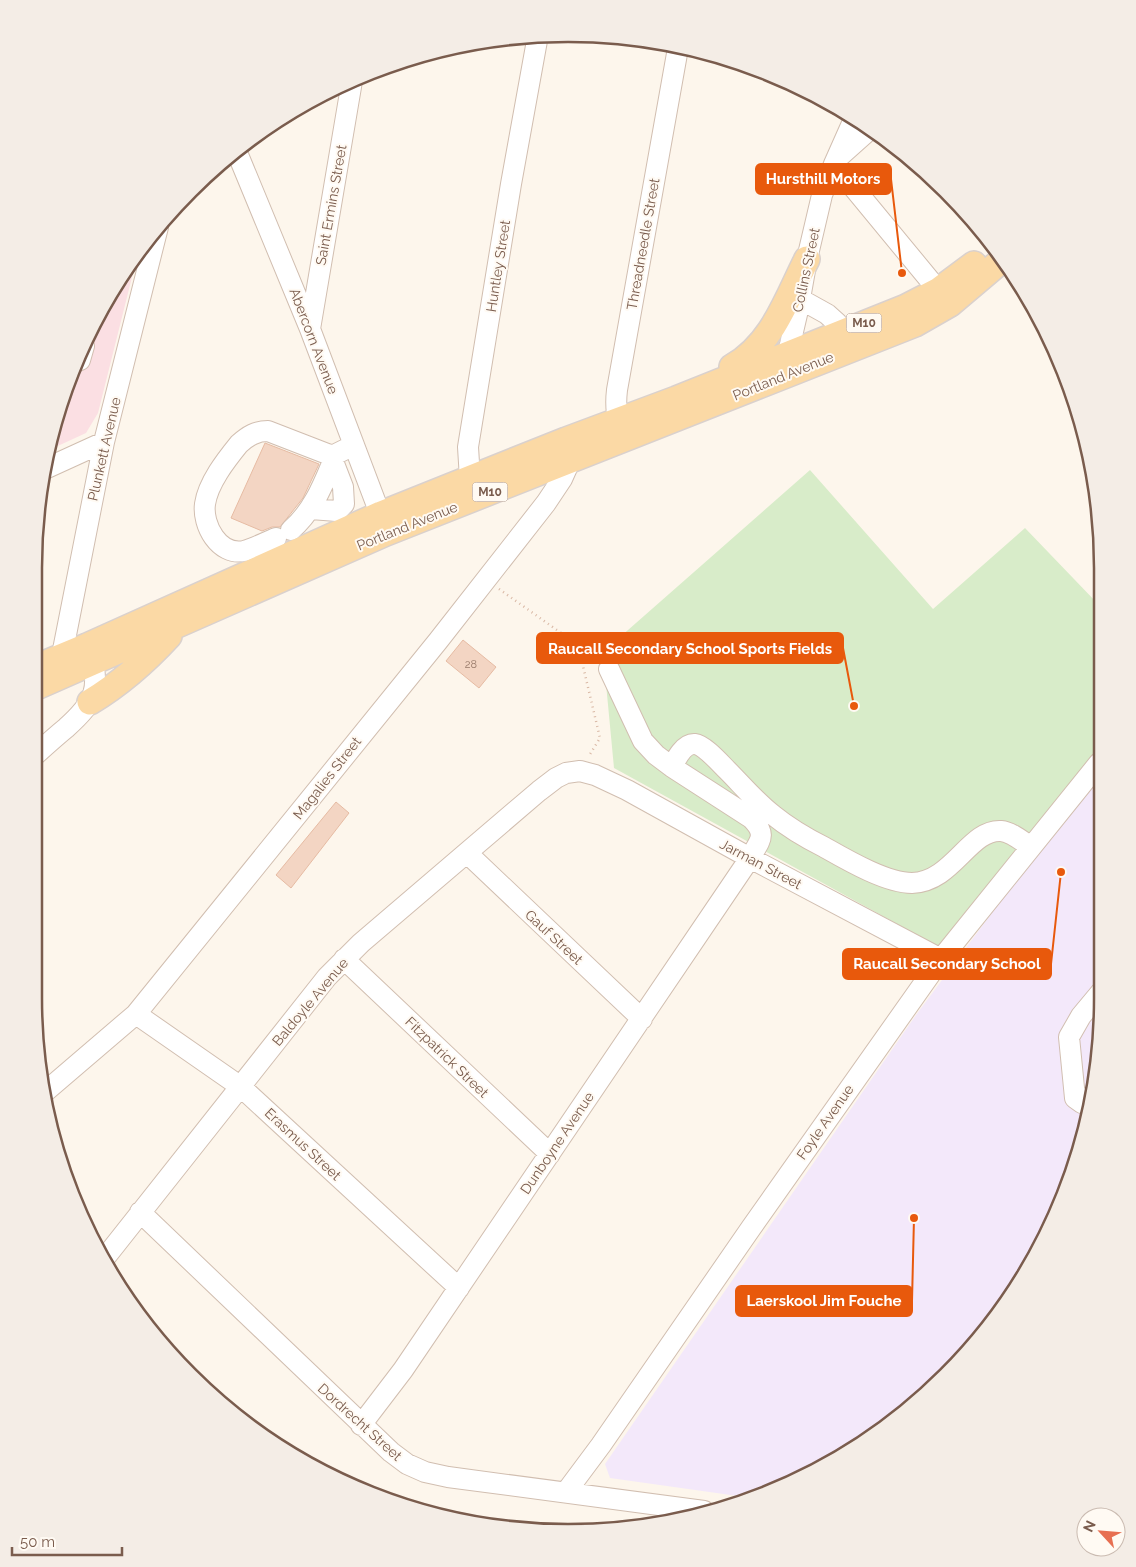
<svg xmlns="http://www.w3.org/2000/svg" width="1136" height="1567" font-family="Raleway,sans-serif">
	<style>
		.education { fill: #f3e8fa }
		.medical { fill: #fbdfe3 }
		.green { fill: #d8ecc9 }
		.building { fill: #f3d5c3; stroke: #e6bba3 }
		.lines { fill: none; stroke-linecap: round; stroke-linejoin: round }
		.minor-casing { stroke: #d1beb0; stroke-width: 22 }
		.major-casing { stroke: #dad1cd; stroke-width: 28 }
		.path { stroke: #d9b8a5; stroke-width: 2.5; stroke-dasharray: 1 4; stroke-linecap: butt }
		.minor { stroke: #fff; stroke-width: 20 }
		.major { stroke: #fbd9a5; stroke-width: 25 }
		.labels { text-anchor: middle; stroke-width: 4; stroke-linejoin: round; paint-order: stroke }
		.number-label { font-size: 11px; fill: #987a6a }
		.shield { fill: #fffaf3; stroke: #a28b7f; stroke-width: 1 }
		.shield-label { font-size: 12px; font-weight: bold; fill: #7a5c4d }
		.street-label { font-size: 14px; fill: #7a5c4d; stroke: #fffaf3 }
		.rim { fill: none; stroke: #7a5c4d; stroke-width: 2.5 }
		.leader { fill: none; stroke: #e8590c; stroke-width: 2 }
		.callout-dot { fill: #e8590c; stroke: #fffaf3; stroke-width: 2 }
		.callout { fill: #e8590c; stroke: #e8590c; stroke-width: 2 }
		.callout-label { font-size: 15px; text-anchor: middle; font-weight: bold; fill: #fff }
	</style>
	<rect width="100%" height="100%" fill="#fdf6ec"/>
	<path class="education" d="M1099 779 1101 1034 1074 1170 1031 1266 970 1351 893 1423 773 1492 752 1498 610 1478 605 1464 916 1015 1090 781Z"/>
	<path class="medical" d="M138 253 98 413 86 433 49 450 52 430 75 363 124 271Z"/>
	<path class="green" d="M810 470 933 609 1025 528 1098 604 1099 760 939 947 614 768 603 652Z"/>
	<path class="building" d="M265 443 319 464 303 498 280 527H272L262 531 231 518Z
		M463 640 496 667 479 688 446 661Z
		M336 802 349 813 291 888 276 875Z"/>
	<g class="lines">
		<defs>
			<path id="minor" d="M236 150 310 329 385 527
				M841 155 869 130
				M834 164 947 301
				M800 299 827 314 837 323 848 346
				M310 329 352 81
				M75 362 80 360 84 346
				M785 366 798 310 807 259 822 195 834 164 854 119
				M622 435C617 419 615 407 617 390L678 48
				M47 468 104 442
				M474 491 470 479 468 447 511 184 538 35
				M311 509 337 511 344 504 343 487 333 461
				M291 530C315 509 324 482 336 454
				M276 538C266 542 255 548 244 551 219 556 202 525 205 504 208 483 226 460 239 444 248 436 256 431 268 431L330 455 336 454 354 445
				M65 669 62 655 104 442 158 227
				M34 756C44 747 55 737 66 728 95 702 102 688 89 649
				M672 767C676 759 684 743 695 744 704 745 720 763 727 770 742 785 756 802 773 815 789 828 806 838 824 847 847 860 886 883 912 883 953 882 969 829 1001 831 1012 832 1023 842 1031 847
				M467 853 642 1019
				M344 959 550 1154
				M136 1014 241 1087 459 1288
				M46 1091 136 1014 438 641 546 503 562 479 571 459 569 451
				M1088 1098 1082 1103 1075 1098 1069 1037 1081 1016 1101 992
				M140 1212 391 1452 407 1464 425 1472 448 1477 704 1511
				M104 1259 327 977 361 943 539 791 556 778 566 773 580 771 595 775 627 790 750 858 941 959
				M361 1425 403 1370 750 858C760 840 768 835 751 818L672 767 656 755 643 741 609 669
				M566 1492 601 1445 751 1228 941 959 1099 763"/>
			<path id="major" d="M732 367C773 344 787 298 807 259
				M34 668 87 646 381 514 566 440 676 399 906 307 939 290 974 264
				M34 688 386 533 915 324 950 304 1002 260
				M90 702C120 684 146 661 169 636"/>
		</defs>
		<use href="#minor" class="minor-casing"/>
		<use href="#major" class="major-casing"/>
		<path class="path" d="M499 589 578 645 600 738 589 756"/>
		<use href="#minor" class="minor"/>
		<use href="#major" class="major"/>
	</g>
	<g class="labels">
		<g class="number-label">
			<text x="471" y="668">28</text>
		</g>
		<g class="shield">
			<rect x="846.5" y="313.5" width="35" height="19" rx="4"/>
			<rect x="472.5" y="482.5" width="35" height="19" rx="4"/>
		</g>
		<g class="shield-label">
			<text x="864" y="327">M10</text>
			<text x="490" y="496">M10</text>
		</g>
		<g class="street-label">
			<text transform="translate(331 205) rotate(-80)" y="5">Saint Ermins Street</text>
			<text transform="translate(643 244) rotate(-80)" y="5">Threadneedle Street</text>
			<text transform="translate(498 266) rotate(-81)" y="5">Huntley Street</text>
			<text transform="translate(806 270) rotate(-78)" y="5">Collins Street</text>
			<text transform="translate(314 341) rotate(69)" y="5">Abercorn Avenue</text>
			<text transform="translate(783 376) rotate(-22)" y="5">Portland Avenue</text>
			<text transform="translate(104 449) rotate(-77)" y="5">Plunkett Avenue</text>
			<text transform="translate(407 526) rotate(-22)" y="5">Portland Avenue</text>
			<text transform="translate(327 778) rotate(-52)" y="5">Magalies Street</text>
			<text transform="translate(761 864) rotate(28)" y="5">Jarman Street</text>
			<text transform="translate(554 937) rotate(43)" y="5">Gauf Street</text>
			<text transform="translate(310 1002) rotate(-50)" y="5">Baldoyle Avenue</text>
			<text transform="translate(447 1057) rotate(44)" y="5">Fitzpatrick Street</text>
			<text transform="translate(825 1122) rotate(-55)" y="5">Foyle Avenue</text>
			<text transform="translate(557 1143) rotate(-56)" y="5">Dunboyne Avenue</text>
			<text transform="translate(303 1144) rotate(43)" y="5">Erasmus Street</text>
			<text transform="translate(360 1422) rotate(42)" y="5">Dordrecht Street</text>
		</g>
	</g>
	<path d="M0 0H1136V1567H0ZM568 42H568A526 526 0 0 1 1094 568V998A526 526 0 0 1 568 1524H568A526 526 0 0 1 42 998V568A526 526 0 0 1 568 42Z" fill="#f4ede6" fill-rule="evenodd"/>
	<path class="rim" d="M568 42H568A526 526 0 0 1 1094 568V998A526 526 0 0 1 568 1524H568A526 526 0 0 1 42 998V568A526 526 0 0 1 568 42Z"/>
	<path class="leader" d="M902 273L891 179M854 706L843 648M1061 872L1051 964M914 1218L912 1301"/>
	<g class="callout-dot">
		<circle cx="902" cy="273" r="5"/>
		<circle cx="854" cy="706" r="5"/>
		<circle cx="1061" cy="872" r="5"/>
		<circle cx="914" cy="1218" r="5"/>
	</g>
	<g class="callout">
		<rect x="756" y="164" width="135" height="30" rx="5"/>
		<rect x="537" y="633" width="306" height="30" rx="5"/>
		<rect x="843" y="949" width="208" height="30" rx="5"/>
		<rect x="736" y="1286" width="176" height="30" rx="5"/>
	</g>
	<g class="callout-label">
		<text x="823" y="184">Hursthill Motors</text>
		<text x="690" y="654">Raucall Secondary School Sports Fields</text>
		<text x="947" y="969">Raucall Secondary School</text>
		<text x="824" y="1306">Laerskool Jim Fouche</text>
	</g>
	<g transform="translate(1101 1532) rotate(296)"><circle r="24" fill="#fffaf3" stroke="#cabbb1"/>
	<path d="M0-4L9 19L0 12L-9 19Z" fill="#e76f51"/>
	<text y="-8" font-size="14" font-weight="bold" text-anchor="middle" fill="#7a5c4d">N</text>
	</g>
	<path d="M12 1547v8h110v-8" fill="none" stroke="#7a5c4d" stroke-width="2.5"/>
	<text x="20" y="1547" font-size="15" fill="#7a5c4d" stroke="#fffaf3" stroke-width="4" paint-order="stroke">50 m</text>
</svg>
